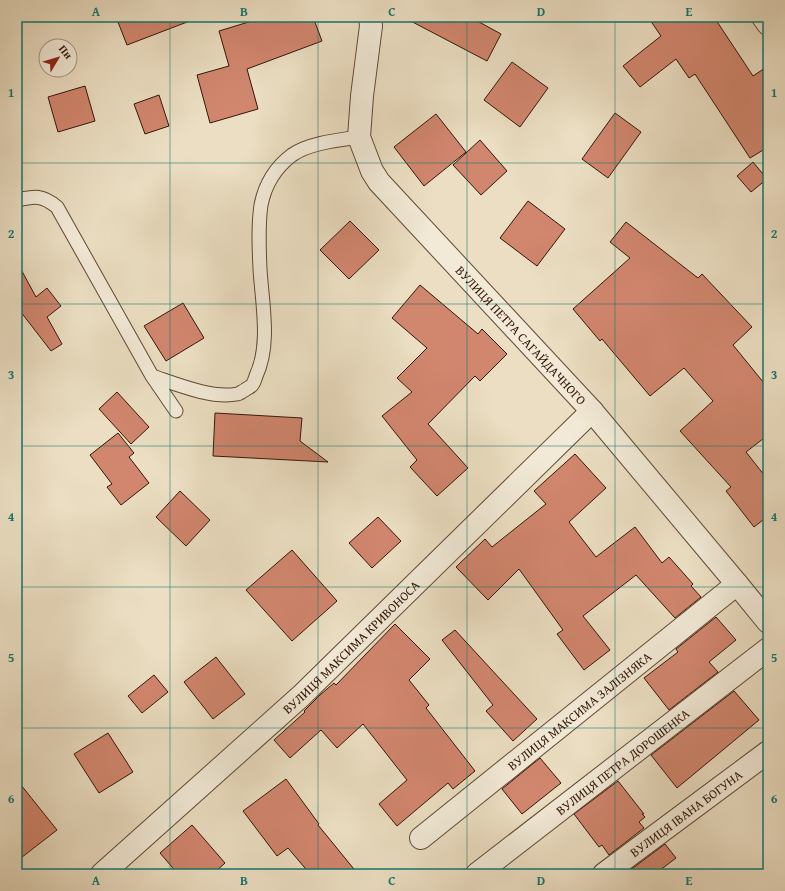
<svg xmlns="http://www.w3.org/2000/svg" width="785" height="891" font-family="'Gentium Book Plus',serif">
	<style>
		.building { fill: #d1866e; stroke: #331606 }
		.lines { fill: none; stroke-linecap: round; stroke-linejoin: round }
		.lane-casing { stroke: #614835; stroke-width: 15 }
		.street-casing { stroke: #614835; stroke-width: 24 }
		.lane { stroke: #f2ead7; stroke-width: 13 }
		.street { stroke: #f2ead7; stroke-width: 22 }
		.grid { fill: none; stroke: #0f766e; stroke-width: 1; stroke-opacity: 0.55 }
		.labels { text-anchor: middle; stroke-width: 3; stroke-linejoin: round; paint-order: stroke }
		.street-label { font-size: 13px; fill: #331606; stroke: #f2ead7 }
		.neatline { fill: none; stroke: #0f766e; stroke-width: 1.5 }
		.grid-label { font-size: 13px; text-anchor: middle; font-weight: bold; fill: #0f766e }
	</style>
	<rect width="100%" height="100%" fill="#ebdec2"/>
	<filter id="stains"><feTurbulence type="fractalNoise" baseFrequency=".005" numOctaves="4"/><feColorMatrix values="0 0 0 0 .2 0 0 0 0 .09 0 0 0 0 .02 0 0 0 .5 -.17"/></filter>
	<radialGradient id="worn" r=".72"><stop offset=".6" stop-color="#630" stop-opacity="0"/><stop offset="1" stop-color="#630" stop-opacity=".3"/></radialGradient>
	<path class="building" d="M116 17H194L195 19 127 45Z
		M265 17H313L322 41 247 69 258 109 210 123 197 75 229 66 219 31Z
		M403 17H470L501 34 487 61Z
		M648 17H714L753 76 768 66V147L750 158 695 74 689 78 676 59 640 87 623 66 661 36Z
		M512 62 548 88 520 127 484 100Z
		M85 86 95 121 58 132 48 97Z
		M159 95 169 126 145 134 134 104Z
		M615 113 641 132 608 178 582 159Z
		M436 114 466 152 424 186 394 147Z
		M480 140 507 171 481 195 453 165Z
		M753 162 767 179 751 192 737 176Z
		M528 201 565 229 537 266 500 238Z
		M350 221 379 250 349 279 320 250Z
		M626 222 698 278 702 274 752 327 733 345 768 388V435L746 452 768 480V516L754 527 726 491 731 487 680 431 713 401 684 368 650 396 602 339 600 341 573 309 630 258 610 242Z
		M17 262 36 297 47 288 61 306 47 317 62 344 51 351 17 307Z
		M420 285 478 334 482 329 507 354 480 381 475 376 428 424 468 468 437 496 410 467 417 460 382 416 412 392 397 378 427 348 392 318Z
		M183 303 204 338 166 361 144 326Z
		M117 392 149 427 131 444 99 409Z
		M215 413 302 418 300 441 328 462 213 456Z
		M118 433 134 453 129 457 149 483 121 505 107 487 112 484 90 455Z
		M575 454 606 488 569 522 596 557 635 527 662 563 669 557 693 584 691 586 701 597 675 618 636 575 583 616 610 650 584 670 557 634 563 630 519 569 488 600 456 567 485 539 492 547 546 504 534 491Z
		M180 491 210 520 186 546 156 517Z
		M378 517 401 541 372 568 349 543Z
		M292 550 337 601 292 641 246 590Z
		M716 617 736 640 709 662 718 672 669 710 644 678 678 652 676 649Z
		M395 624 430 659 409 680 429 705 426 708 475 771 453 789 448 783 397 826 379 804 407 780 363 724 337 748 321 730 290 758 274 740 305 712 304 711 320 695 334 683 336 685Z
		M455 630 537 719 513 741 486 711 493 705 442 640Z
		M216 657 245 694 213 719 184 682Z
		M154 675 168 692 142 713 128 696Z
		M734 691 759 720 677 788 651 755Z
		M108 733 133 772 99 793 74 754Z
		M540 758 561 783 522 814 502 789Z
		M286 779 319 824 318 825 358 874H310L288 848 277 856 243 811Z
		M17 780 57 830 17 861Z
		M618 781 644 814H642L645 817 639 822 644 828 609 855 602 845 599 847 574 814Z
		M192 825 225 863 213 874H178L160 853Z
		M665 844 676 858 655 874H625Z"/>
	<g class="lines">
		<defs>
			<path id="lane" d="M17 200C36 196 42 195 57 207L152 376C176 384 212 399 237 394 240 394 242 391 245 390 247 388 251 387 252 385 254 383 255 379 256 376 271 344 262 303 260 269 259 247 258 226 261 205 265 185 276 167 292 155 309 143 339 140 359 137
				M152 376 176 411"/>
			<g id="street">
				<path id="s1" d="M370 17 371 26 362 96 359 137 372 171 379 182 592 411 737 584 768 622"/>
				<path d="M763 17 768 24"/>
				<path id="s2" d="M421 838 737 584"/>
				<path id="s3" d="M102 874 301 696 592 411"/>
				<path id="s4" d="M477 874 768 649"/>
				<path id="s5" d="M604 874 768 752"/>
			</g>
		</defs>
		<use href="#lane" class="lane-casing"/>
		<use href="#street" class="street-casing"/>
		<use href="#lane" class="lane"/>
		<use href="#street" class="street"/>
	</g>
	<path class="grid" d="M170 17V874M318 17V874M467 17V874M615 17V874M17 163H768M17 304H768M17 446H768M17 587H768M17 728H768"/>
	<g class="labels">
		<g class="street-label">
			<text dy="5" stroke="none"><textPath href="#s1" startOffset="379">ВУЛИЦЯ ПЕТРА САГАЙДАЧНОГО</textPath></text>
			<text dy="5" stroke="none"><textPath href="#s3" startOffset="337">ВУЛИЦЯ МАКСИМА КРИВОНОСА</textPath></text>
			<text dy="5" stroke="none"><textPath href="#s2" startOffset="203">ВУЛИЦЯ МАКСИМА ЗАЛІЗНЯКА</textPath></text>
			<text dy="5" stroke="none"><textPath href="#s4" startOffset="184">ВУЛИЦЯ ПЕТРА ДОРОШЕНКА</textPath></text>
			<text dy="5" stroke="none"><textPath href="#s5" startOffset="102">ВУЛИЦЯ ІВАНА БОГУНА</textPath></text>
		</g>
	</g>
	<rect width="785" height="891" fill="none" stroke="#ebdec2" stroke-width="44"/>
	<g transform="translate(58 58) rotate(52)"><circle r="19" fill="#f2ead7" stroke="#a69583"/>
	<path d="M0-3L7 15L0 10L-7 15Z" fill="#8f2418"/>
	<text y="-6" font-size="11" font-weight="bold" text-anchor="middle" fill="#331606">Пн</text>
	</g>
	<rect x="22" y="22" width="741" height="847" class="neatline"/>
	<g class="grid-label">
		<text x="96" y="16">A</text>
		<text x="244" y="16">B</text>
		<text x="392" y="16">C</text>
		<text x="541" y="16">D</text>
		<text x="689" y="16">E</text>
		<text x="11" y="97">1</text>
		<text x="774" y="97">1</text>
		<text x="11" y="238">2</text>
		<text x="774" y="238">2</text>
		<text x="11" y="379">3</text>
		<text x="774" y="379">3</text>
		<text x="11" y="521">4</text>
		<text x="774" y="521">4</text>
		<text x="11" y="662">5</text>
		<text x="774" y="662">5</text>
		<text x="11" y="803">6</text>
		<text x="774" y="803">6</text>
		<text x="96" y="885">A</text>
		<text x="244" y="885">B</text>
		<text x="392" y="885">C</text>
		<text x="541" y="885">D</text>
		<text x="689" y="885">E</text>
	</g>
	<rect width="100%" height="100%" filter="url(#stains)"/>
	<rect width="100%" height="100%" fill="url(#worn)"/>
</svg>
